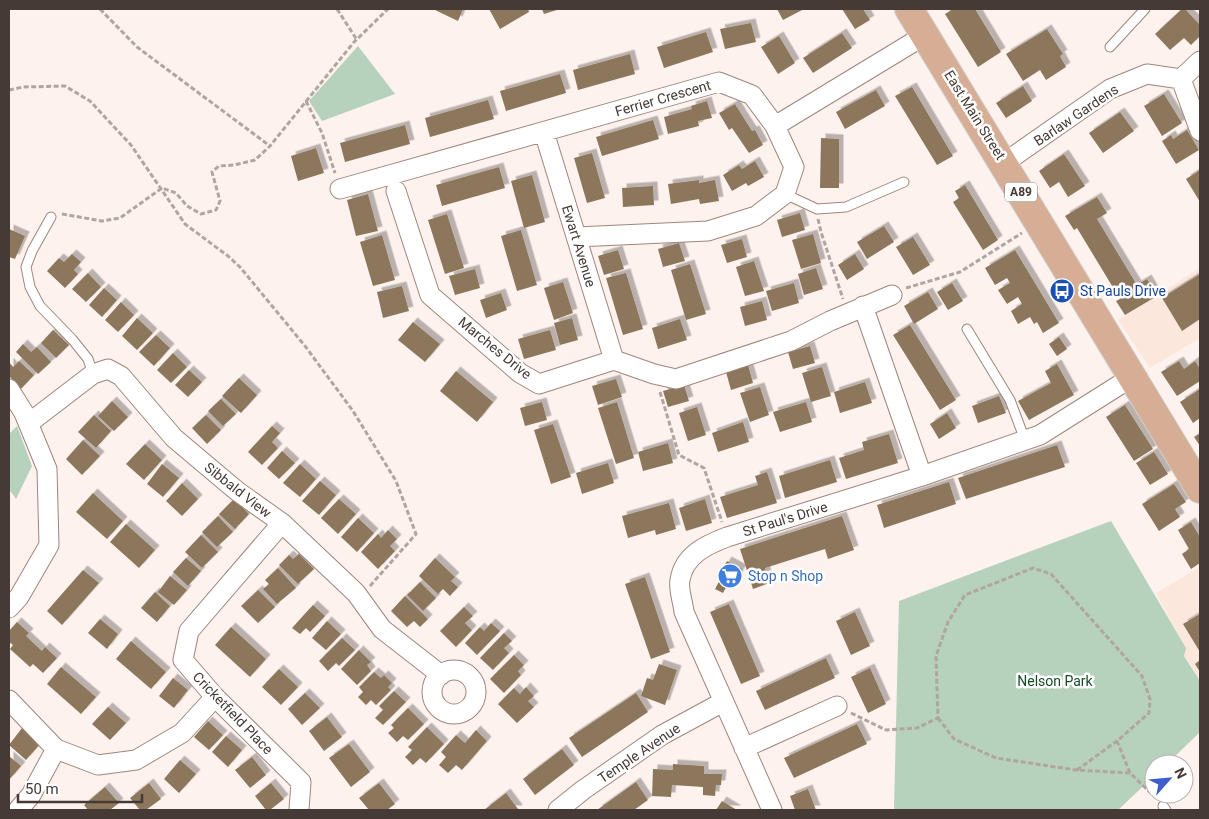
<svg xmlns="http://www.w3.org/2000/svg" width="1209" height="819" font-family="Roboto,sans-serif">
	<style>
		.built { fill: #fce7dd }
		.green { fill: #b6d1bc }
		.building { fill: #8c775b; filter: url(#shadow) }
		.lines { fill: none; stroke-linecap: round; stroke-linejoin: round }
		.lane-casing { stroke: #9f867b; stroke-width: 11 }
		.street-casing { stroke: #9f867b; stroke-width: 21 }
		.primary-casing { stroke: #d2d0cf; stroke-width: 30 }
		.path { stroke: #b0a5a0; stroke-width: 3; stroke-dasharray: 5 2.5; stroke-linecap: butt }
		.lane { stroke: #fff; stroke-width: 9 }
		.street { stroke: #fff; stroke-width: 19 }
		.primary { stroke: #d6ad95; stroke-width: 28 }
		.labels { text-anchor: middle; stroke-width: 5; stroke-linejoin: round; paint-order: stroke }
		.shield { fill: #fff; stroke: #7d7572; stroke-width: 1 }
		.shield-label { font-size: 12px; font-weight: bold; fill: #453a35 }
		.street-label { font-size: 14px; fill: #453a35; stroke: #fff }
		.transit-label { font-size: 14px; fill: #164399; stroke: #fff; text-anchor: start }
		.shop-label { font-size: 14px; fill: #366cbe; stroke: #fff; text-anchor: start }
		.park-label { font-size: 14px; fill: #164929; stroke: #fff }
	</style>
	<defs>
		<filter id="shadow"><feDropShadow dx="4.5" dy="-4.5" stdDeviation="0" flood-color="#0004"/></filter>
	</defs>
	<rect width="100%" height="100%" fill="#fdf2ed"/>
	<path class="built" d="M1200 268V338L1150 368 1118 320Z
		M1200 567V681L1184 655 1186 648 1156 593Z"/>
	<path class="green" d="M358 46 395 94 322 121 309 101Z
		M17 426 32 466 16 499 9 489V434Z
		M1111 521 1186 648 1184 656 1200 681V732L1167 764H1154V776L1118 810H894L899 601Z"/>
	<path class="building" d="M433 9H463L458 21Z
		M489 9H528L529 12 500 29Z
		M542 9H560L544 14Z
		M777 9H804L783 20Z
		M842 9H863L870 20 855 29Z
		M953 9H975L1001 52 978 67 945 14Z
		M1182 9H1185L1200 25V36L1191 45 1184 38 1170 50 1155 34Z
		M751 23 756 42 725 49 720 29Z
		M1047 29 1063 54 1060 56 1066 67 1046 80 1040 70 1023 81 1006 54Z
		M706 32 713 52 664 68 657 47Z
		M842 33 852 48 813 73 803 58Z
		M779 36 795 63 778 74 761 47Z
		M630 54 635 74 578 90 573 70Z
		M560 74 566 93 506 111 500 91Z
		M1023 86 1032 101 1006 118 996 103Z
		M912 87 953 156 937 165 895 96Z
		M876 90 885 106 845 129 836 112Z
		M1164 94 1182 123 1162 136 1144 106Z
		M488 100 494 119 430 137 425 118Z
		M707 101 712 118 698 121 699 126 668 134 664 117 692 109 691 106Z
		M735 104 752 131 755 130 763 145 749 153 732 128 729 130 719 113Z
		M1120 112 1134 131 1103 153 1089 133Z
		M653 120 659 139 602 156 596 137Z
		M405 125 410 144 345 162 340 143Z
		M1187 130 1199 150 1176 164 1162 141 1171 135 1173 139Z
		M821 138 839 139V188H820Z
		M316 148 324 173 298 181 291 156Z
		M592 153 605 198 587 203 574 158Z
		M1064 154 1085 186 1068 197 1059 182 1050 188 1039 171Z
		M755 161 764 177 748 186 746 183 732 191 723 175 739 165 742 169Z
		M499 167 505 188 442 206 436 185Z
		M1200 170V202L1186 179Z
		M532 175 545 222 524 228 511 181Z
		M699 180V183L715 180 719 201 700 204 699 199 671 204 668 184Z
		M965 185 998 240 983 250 953 202 959 198 955 191Z
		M653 186 654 205 623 207 622 188Z
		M368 194 378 231 356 236 347 200Z
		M1097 197 1107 213 1097 219 1137 285 1147 279 1157 296 1125 315 1116 301 1120 299 1077 228 1074 230 1065 216Z
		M800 213 805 230 782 237 777 220Z
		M447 214 464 268 445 274 428 220Z
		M884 226 894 242 867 259 857 242Z
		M9 229 25 236 15 259 9 257Z
		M521 230 537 285 517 291 501 236Z
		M813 234 821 263 801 269 792 240Z
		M382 235 395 280 373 286 360 242Z
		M913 237 930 265 913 275 896 247Z
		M742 239 747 257 727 263 721 245Z
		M679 243 685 261 663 267 658 249Z
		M618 250 624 269 604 275 598 256Z
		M1015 250 1059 323 1043 333 1037 322 1034 324 1030 317 1018 324 1011 311 1022 304 1018 297 1007 304 998 290 1010 283 1007 278 995 285 985 268Z
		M72 254 81 262 74 270 78 274 65 288 47 271 59 258 64 262Z
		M855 254 864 269 847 280 838 265Z
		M754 261 764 291 745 296 736 267Z
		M690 264 706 314 686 320 671 270Z
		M816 268 823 289 804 295 798 274Z
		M475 269 480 288 455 295 449 276Z
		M88 273 101 287 86 302 72 289Z
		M626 273 643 329 623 335 606 278Z
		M1200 274V319L1182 331 1162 298Z
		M563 282 573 313 554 320 544 288Z
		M794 283 799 303 772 311 766 291Z
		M952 283 963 301 948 310 937 292Z
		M402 286 409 311 383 318 377 292Z
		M104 288 117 300 102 317 89 305Z
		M928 292 938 309 914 324 904 306Z
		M501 293 507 310 486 318 480 300Z
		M762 301 767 320 745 326 740 307Z
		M121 302 134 315 118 332 105 320Z
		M137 318 153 333 137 350 122 336Z
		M572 318 578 340 560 345 554 323Z
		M680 319 687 340 658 349 652 328Z
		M413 322 440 344 425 362 398 340Z
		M910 325 956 400 940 410 893 335Z
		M53 330 69 345 56 358 41 343Z
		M550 330 556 350 524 359 518 339Z
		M156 335 170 348 154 366 139 352Z
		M1059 337 1067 349 1057 356 1049 344Z
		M23 344 31 352 37 347 51 362 38 374 16 352Z
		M810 346 815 363 793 369 788 352Z
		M173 353 187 367 171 383 157 370Z
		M19 361 34 375 21 389 9 376V362L13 367Z
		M1179 361 1184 369 1195 361 1200 369V381L1177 396 1161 372Z
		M1057 364 1074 395 1029 420 1018 401 1051 383 1045 371Z
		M748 365 753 383 731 390 726 372Z
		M822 367 831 396 811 402 802 373Z
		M189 370 202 382 188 397 175 385Z
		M456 371 493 402 477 422 440 391Z
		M239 378 257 395 241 413 222 396Z
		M616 379 622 397 598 405 592 386Z
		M865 382 872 403 840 413 834 392Z
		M684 385 689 401 668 407 663 391Z
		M760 387 769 415 750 422 740 393Z
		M1200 389V418L1193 423 1180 402Z
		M999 396 1006 413 978 423 972 406Z
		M221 399 236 414 223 426 208 411Z
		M112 401 128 417 114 431 98 416Z
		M542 402 547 420 525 426 520 408Z
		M617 402 634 458 616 464 598 408Z
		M806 402 812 422 780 432 773 412Z
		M1125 405 1153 449 1134 461 1106 417Z
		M697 407 706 435 688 441 679 413Z
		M947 413 956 428 939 439 930 424Z
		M94 415 111 431 96 448 78 432Z
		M206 415 221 430 207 444 192 428Z
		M743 422 749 442 718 452 712 433Z
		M553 424 571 477 551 484 534 430Z
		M272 426 280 433 272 442 278 448 262 465 248 452Z
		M1200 433V446L1194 437Z
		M889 434 898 463 846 479 839 458 864 450 862 442Z
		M83 440 100 456 82 475 66 459Z
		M668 443 673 463 643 471 638 452Z
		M145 444 162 460 144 480 126 464Z
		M1057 445 1065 467 966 499 958 478Z
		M282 451 295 463 279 479 267 468Z
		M1154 452 1168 474 1150 485 1136 463Z
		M830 460 837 482 785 498 779 476Z
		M608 463 614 483 582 494 576 473Z
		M162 464 179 478 163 497 147 484Z
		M300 464 316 479 300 497 283 483Z
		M767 472 777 503 727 518 720 497 758 485 755 476Z
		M320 481 336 495 319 515 302 501Z
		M949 482 956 504 884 528 877 505Z
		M182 483 198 499 182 516 166 501Z
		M1174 484 1186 502 1175 509 1180 517 1159 531 1142 504Z
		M93 493 123 521 107 539 76 512Z
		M234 499 249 514 235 529 219 514Z
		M339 499 356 514 338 534 321 518Z
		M705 499 712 523 686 531 679 508Z
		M669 503 676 529 656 535 655 530 628 538 622 516Z
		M218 516 233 532 217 547 202 532Z
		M842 516 854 550 828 559 825 549 765 568 769 583 753 589 740 549Z
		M358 518 374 533 357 552 341 537Z
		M1191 522 1200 537V563L1191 569 1182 554 1189 549 1178 530Z
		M126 524 155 550 139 568 110 542Z
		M388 530 397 539 390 546 395 551 378 569 361 552 378 534 381 538Z
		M201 535 218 552 202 568 185 552Z
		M299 554 314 569 298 584 279 565 289 555 293 559Z
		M186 558 201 571 188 586 173 572Z
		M435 558 455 577 451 581 458 587 450 596 443 589 438 594 419 576Z
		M727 561 742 569 735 581 731 578 723 593 715 589 723 574 721 572Z
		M278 568 296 588 277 604 263 589 269 584 265 580Z
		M83 570 99 583 62 625 47 611Z
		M170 576 187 590 174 605 158 592Z
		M645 577 670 652 651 659 625 584Z
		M420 582 436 598 423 611 407 595Z
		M258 590 275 607 258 623 241 606Z
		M155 592 170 606 157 622 141 608Z
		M405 596 428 619 420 627 414 621 407 627 391 611Z
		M729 604 760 676 741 684 710 612Z
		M313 605 325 616 310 632 306 628 300 634 292 628Z
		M464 607 473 616 465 623 472 630 456 647 440 631Z
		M855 612 870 646 851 655 836 621Z
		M1200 614V652L1183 624Z
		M100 619 118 634 107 649 88 633Z
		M327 621 341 634 326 650 312 638Z
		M17 622 29 633 26 636 42 651 45 647 57 658 43 673 33 664 30 667 10 649 13 645 9 642V631Z
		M491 623 500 631 477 655 465 643 480 627 484 631Z
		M231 627 266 659 250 677 215 645Z
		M504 633 512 641 504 648 509 653 493 670 480 658Z
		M342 638 355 650 339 666 336 663 328 671 319 661Z
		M131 641 166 672 151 689 116 659Z
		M359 650 371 662 367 665 371 671 357 685 341 669Z
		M514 655 524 665 518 671 521 675 504 693 490 679Z
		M826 658 835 678 765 710 756 691Z
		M1200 660V672L1195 664Z
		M659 664 677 670 665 705 641 696 647 678 653 680Z
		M61 667 96 697 81 714 47 684Z
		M870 668 886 704 868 713 851 677Z
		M279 669 298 687 281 705 262 687Z
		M374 672 381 678 384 675 392 683 388 687 391 690 376 705 371 700 366 705 358 697 363 692 359 687Z
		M173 678 188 690 174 708 159 696Z
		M526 687 534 696 528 701 534 707 517 723 498 704 514 688 520 694Z
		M394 691 406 702 383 725 375 718 383 710 379 706Z
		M305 693 320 708 302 725 288 709Z
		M636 693 648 712 582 757 569 738Z
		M108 707 126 723 110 740 92 724Z
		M408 708 424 724 408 740 403 736 397 742 388 733 394 728 391 725Z
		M327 717 342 737 324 751 309 731Z
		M208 721 223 735 209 750 194 737Z
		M857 724 867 744 794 778 784 758Z
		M427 727 444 744 426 763 420 758 413 765 405 757 412 750 408 747Z
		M22 728 40 744 26 760 9 745Z
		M476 730 487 741 462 770 456 765 448 773 439 765 446 757 441 752 456 735 465 743Z
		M226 736 242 750 228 767 212 752Z
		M349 744 370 772 351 787 329 758Z
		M562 749 574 765 535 795 523 779Z
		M9 756 21 766 9 780Z
		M252 757 266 775 250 788 235 770Z
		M180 760 196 774 179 793 164 779Z
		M673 764 704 766V774H722L721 785H716L715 796 703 795V787L672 785 671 797 652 796 653 769 673 770Z
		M636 782 648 800 634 810H597Z
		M149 783 161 799 146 810H140L130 798Z
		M271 783 284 799 270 810H266L255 796Z
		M379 783 395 804 387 810H369L359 798Z
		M105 787 119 803 110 810H88L84 805Z
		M808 789 816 810H795L790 796Z
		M506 793 518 809 517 810H484Z
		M722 801 737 810H716Z"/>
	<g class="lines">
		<defs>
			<path id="lane" d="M1110 47 1145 9
				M785 194 817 209 846 207 904 182
				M51 217 32 251 26 267 30 287 40 306 72 339 88 359 93 374
				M967 329 1010 400 1025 440
				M1163 806 1166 810"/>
			<path id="street" d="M1181 79 1200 131
				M775 126 925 35
				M544 132 614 360
				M1004 163 1110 89 1147 74 1181 79 1200 61
				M340 189 719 82 752 95 775 126 794 167 785 194 756 216 708 231 576 237
				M396 191 430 295 520 373 539 384 614 360 654 374 676 379 791 341 830 321 892 295
				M863 306 922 476
				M9 389 24 413 47 469 49 545 19 597 9 608
				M29 423 93 374 108 369 121 376 174 438 237 491 282 523 356 593 382 629 441 675
				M282 523 189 631 183 660 215 697 301 782 299 810
				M432 692a22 22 0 1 1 44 0a22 22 0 1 1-44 0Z
				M9 700 56 749 98 765 136 760 182 733 215 697
				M744 748 837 706
				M18 810 31 795 56 749
				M558 810 583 790 662 735 723 702
				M772 810 684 612C683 602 678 589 680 580 684 555 706 545 727 537L922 476 1040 435 1132 377"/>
			<path id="primary" d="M909 9 1200 489"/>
		</defs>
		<use href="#lane" class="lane-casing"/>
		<use href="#street" class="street-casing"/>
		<use href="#primary" class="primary-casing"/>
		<path class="path" d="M100 9 137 47 270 146
			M337 9 357 40
			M9 90 23 87 65 86 90 101 131 145 185 224 228 256 240 267 305 346 353 411 396 481 416 534 370 586
			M306 101 322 133 335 173
			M62 214 102 221 120 218 162 188 176 193 187 206 201 214 216 210 220 201 212 172 219 166 234 165 255 160 270 146 354 42 388 9
			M818 219 821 232 843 299
			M906 288 960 272 1022 233
			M660 392 679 455 704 468 722 522
			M851 713 886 730 917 728 938 718 936 656 948 622 965 595 1033 568 1051 574 1142 676 1150 699 1149 713 1117 741 1130 773 1156 798
			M938 718 954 739 996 758 1076 770 1130 773
			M1077 770 1117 741"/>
		<use href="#lane" class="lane"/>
		<use href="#street" class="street"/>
		<use href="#primary" class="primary"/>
	</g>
	<defs>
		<symbol id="bus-disc" viewBox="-11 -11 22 22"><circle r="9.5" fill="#1a4fb4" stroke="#fff"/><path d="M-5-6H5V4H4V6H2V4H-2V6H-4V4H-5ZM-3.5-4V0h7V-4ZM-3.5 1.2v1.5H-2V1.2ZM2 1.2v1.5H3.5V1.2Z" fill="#fff"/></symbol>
		<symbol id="supermarket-disc" viewBox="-11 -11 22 22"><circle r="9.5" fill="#3f7fe0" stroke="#fff"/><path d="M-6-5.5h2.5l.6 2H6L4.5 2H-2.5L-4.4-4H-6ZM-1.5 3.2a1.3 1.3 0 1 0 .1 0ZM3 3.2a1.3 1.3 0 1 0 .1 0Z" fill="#fff"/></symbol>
	</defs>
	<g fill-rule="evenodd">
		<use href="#bus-disc" x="1048" y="277" width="28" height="28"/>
		<use href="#supermarket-disc" x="716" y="562" width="28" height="28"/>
	</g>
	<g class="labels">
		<rect class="shield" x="1005" y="182.5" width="32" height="19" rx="4"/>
		<g class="shield-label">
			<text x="1021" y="196">A89</text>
		</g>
		<g class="street-label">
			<text transform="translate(663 98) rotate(-16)" y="5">Ferrier Crescent</text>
			<text transform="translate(975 115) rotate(58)" y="5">East Main Street</text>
			<text transform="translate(1076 115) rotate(-34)" y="5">Barlaw Gardens</text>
			<text transform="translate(579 246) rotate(73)" y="5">Ewart Avenue</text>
			<text transform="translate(495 348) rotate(39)" y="5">Marches Drive</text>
			<text transform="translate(238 490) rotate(38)" y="5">Sibbald View</text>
			<text transform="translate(785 519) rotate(-17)" y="5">St Paul's Drive</text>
			<text transform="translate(233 713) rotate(46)" y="5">Cricketfield Place</text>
			<text transform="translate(639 753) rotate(-34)" y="5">Temple Avenue</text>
		</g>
		<g class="transit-label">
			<text x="1080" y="296">St Pauls Drive</text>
		</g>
		<g class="shop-label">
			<text x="748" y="581">Stop n Shop</text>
		</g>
		<g class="park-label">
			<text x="1055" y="686">Nelson Park</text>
		</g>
	</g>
	<rect width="1209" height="819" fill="none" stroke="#453a35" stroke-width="20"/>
	<g transform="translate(1169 779) rotate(63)"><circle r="24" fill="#ffffff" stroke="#b5b0ae"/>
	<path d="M0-4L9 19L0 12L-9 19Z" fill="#3f5dcf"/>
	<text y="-8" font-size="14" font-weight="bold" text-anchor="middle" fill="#453a35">N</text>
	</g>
	<path d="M18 794v8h124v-8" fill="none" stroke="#453a35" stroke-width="2.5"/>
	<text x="25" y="794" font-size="15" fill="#453a35" stroke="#ffffff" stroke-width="4" paint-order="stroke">50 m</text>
</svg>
